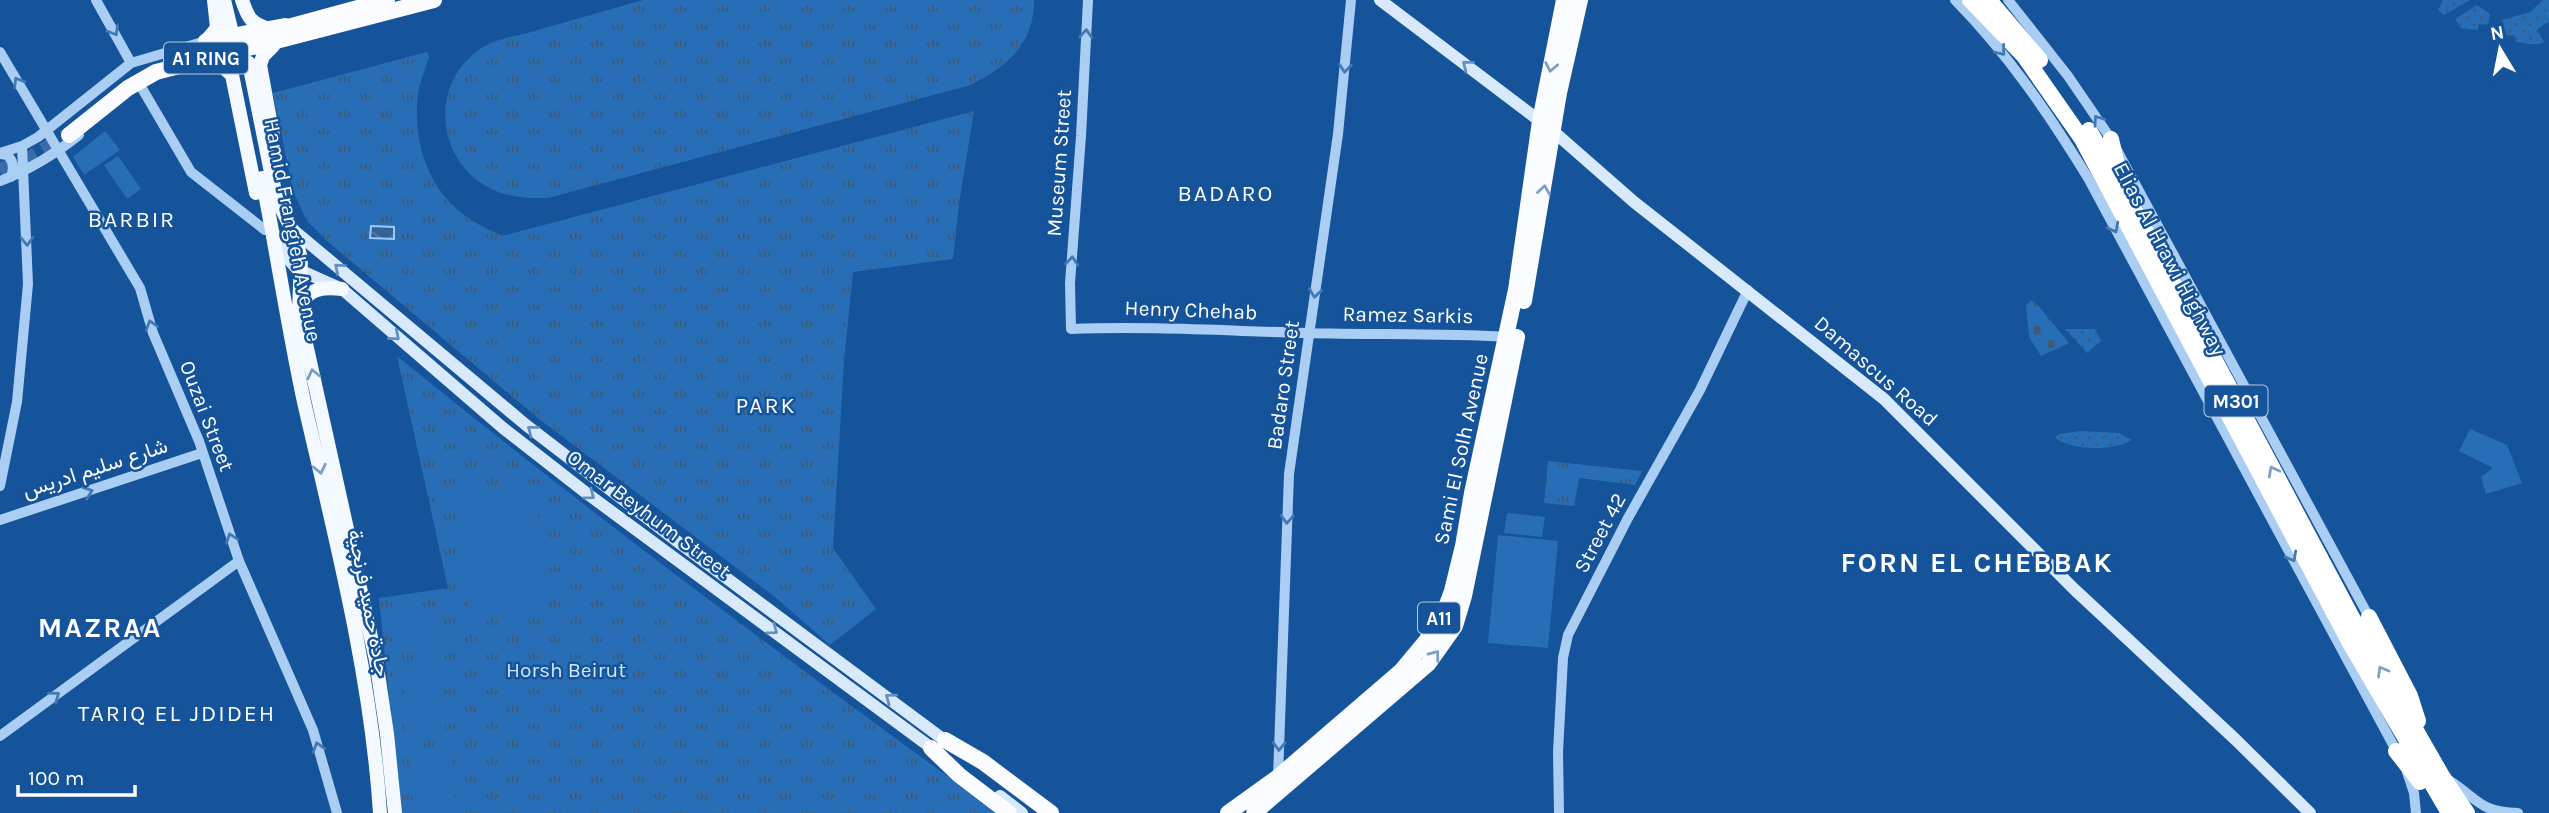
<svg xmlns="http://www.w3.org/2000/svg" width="2549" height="813" font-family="Karla,Vazirmatn,sans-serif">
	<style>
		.grass { fill: url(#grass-dots) }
		.cemetery { fill: url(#cemetery-stones) }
		.park { fill: url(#park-tufts) }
		.pitch { fill: #286eb7 }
		.water { fill: url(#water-waves); stroke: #9bc8f5; stroke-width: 2 }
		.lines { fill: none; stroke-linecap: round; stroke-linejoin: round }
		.primary-tunnel { stroke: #386da9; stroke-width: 14; stroke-dasharray: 14 7; stroke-linecap: butt }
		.trunk-tunnel { stroke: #386da9; stroke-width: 16; stroke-dasharray: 16 8; stroke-linecap: butt }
		.tertiary { stroke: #a9cdf3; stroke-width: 10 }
		.secondary { stroke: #d8e9fc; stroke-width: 12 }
		.primary { stroke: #f4f9ff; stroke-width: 14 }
		.trunk { stroke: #fafcff; stroke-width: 16 }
		.motorway { stroke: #fff; stroke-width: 16 }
		.oneway { stroke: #4178b5 }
		.oneway2 { stroke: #638fc1 }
		.oneway3 { stroke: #7c9fc7 }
		.oneway4 { stroke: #799ec7 }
		.oneway5 { stroke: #7ea0c7 }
		.labels { text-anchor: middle; stroke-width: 5; stroke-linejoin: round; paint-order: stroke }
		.shield { fill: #15539a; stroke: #b9cbe1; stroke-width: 2 }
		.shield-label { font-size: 19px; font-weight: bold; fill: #fff }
		.street-label { font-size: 21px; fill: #fff; stroke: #15539a }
		.park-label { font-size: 21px; fill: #d1e6fd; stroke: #15539a }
		.neighbourhood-label { font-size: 23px; letter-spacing: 2px; fill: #fff; stroke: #15539a }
		.district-label { font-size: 28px; font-weight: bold; letter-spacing: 2px; fill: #fff; stroke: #15539a }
	</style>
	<defs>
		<pattern id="grass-dots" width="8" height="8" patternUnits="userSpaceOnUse" patternTransform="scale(1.75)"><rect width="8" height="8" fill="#286eb7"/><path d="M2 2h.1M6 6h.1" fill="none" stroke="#3e5a77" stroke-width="1.8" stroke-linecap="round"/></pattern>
		<pattern id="cemetery-stones" width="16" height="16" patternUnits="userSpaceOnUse" patternTransform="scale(1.75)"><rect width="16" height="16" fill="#286eb7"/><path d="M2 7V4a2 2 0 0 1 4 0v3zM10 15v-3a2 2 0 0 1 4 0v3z" fill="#3e5a77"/></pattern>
		<pattern id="park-tufts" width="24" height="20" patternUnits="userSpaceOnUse" patternTransform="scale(1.75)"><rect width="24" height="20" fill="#286eb7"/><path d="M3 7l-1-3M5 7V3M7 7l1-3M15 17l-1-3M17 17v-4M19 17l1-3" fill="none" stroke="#3e5a77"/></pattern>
		<pattern id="water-waves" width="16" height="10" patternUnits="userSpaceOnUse" patternTransform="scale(1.75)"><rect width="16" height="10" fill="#356295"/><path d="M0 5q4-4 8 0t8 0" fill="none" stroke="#537aa5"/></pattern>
	</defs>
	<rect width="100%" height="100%" fill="#15539a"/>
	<path class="grass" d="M2443 0H2470L2444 15 2438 10Z
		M2543 0H2549V22L2537 29 2544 42C2536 47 2525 43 2516 42L2514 35 2507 36 2502 20 2530 12Z
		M2477 5 2490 14 2488 25 2478 24V30L2461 28 2455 19Z
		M2065 329H2095L2101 341 2087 353Z
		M2081 431 2119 433 2132 440C2114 451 2073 451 2055 438L2059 434Z"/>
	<path class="cemetery" d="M2032 300 2037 304 2069 343 2041 356 2029 337 2026 305Z"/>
	<path class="park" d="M643 0H1034C1034 45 1007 66 971 85L548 198C530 198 512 198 496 191 434 165 427 80 485 46 498 38 517 36 531 32 568 21 606 11 643 0Z
		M427 52 429 57C425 69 420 82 418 94 412 144 429 194 473 221 482 227 493 231 502 236L974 111 959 204 953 259 853 272 844 361 833 548 876 609 830 645 775 597 539 419 327 241 307 221 293 191 273 93Z
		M397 356C592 515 794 665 998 813H401L379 598 448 588Z
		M1548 461 1642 471 1635 485 1579 478 1574 506 1544 503Z"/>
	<path class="pitch" d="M315 97 322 124 310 126 304 100Z
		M105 131 120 150 84 175 73 157Z
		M118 156 141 189 127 199 104 165Z
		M2470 429 2507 445 2522 483 2486 494 2481 477 2493 468 2459 451Z
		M536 489 544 613 468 618 461 493Z
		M1507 513 1545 517 1542 537 1504 533Z
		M1498 535 1558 541 1548 648 1488 643Z
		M437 608 442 646 398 652 393 614Z
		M440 661 445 727 407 729 402 664Z
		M451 755 453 787 411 790 409 758Z
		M454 791 455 813H414L412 795Z"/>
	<path class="water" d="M371 226 394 227V239L370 238Z"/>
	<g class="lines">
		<path class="primary-tunnel" d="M234 40 240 65"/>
		<path class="trunk-tunnel" d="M0 171 25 162 69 135"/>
		<path class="tertiary" d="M96 0 131 63
			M1088 0 1081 136 1070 283 1071 329C1150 326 1228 331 1307 333 1374 335 1440 333 1506 337
			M1955 0C2008 54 2049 114 2088 178L2398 754
			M2008 0 2068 76 2111 139 2369 617
			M0 52 140 288 153 333 199 441 239 561 313 730 337 813
			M140 85 191 172 265 230
			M0 153 22 146 38 137 131 63 206 41
			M0 154 7 155C14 161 14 169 11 177
			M0 181C29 170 55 154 79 135
			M0 486 17 402 28 284 22 146
			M0 520 202 453
			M0 736 239 561
			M2407 772 2414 793 2416 813
			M1278 777 1289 474 1338 134 1351 0
			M2450 781C2478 799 2479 812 2518 813
			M1559 813 1558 752 1563 658 1568 635 1628 518 1700 390 1748 290"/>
		<path class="secondary" d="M1380 0 1553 131 1634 202 1884 399 2074 589 2236 740 2310 813
			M291 228 526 425 678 542 951 745
			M272 232 282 242 289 260 297 269 342 289 503 428 585 492 937 752
			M1000 796 1022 813"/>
		<path class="primary" d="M224 0 231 29
			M242 0C248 18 251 24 270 29
			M206 41 217 28 214 0
			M273 46 263 56 260 65 273 136
			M249 63 276 197 295 236 301 259 299 312 376 660 387 734 395 813
			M203 64 222 66 232 75 256 193
			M262 178C277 253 288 328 304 402 335 537 371 674 380 813
			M300 307C308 288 323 287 342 289"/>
		<path class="trunk" d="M277 30 387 0
			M206 41 285 26
			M69 135 128 88 156 72 434 0
			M1524 301 1559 93 1580 0
			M945 740 983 762 1051 813
			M931 748 959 775 1009 813
			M1228 813 1278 777 1401 671 1426 641 1446 607 1452 591 1463 546 1472 493 1516 290 1540 121 1564 0
			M1254 813 1428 664 1455 626 1464 596 1517 337"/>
		<path class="motorway" d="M1970 0 2024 56 2082 139 2350 643 2449 813
			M1989 0 2040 60
			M2089 130 2139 218 2363 638 2442 776 2467 813
			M2111 139 2117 165
			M2369 617 2410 696 2418 721
			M2396 751 2420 782"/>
	</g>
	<defs><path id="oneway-chevron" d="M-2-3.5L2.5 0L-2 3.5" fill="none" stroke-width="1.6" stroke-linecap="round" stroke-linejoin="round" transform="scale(1.75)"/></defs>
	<g class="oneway">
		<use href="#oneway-chevron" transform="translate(114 31) rotate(60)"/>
		<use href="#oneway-chevron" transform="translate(1086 34) rotate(-87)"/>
		<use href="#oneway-chevron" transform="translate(2001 51) rotate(52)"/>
		<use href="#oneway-chevron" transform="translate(1345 68) rotate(95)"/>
		<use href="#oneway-chevron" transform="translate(18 82) rotate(-121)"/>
		<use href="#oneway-chevron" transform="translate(2098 120) rotate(-124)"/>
		<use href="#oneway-chevron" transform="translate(2114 228) rotate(62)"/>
		<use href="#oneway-chevron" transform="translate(27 241) rotate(88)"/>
		<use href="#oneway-chevron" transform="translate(1072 261) rotate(-85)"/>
		<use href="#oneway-chevron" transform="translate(1315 293) rotate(98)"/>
		<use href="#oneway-chevron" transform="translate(151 325) rotate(-107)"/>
		<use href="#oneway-chevron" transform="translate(88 492) rotate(-19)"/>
		<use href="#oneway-chevron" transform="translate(1287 519) rotate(93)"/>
		<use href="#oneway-chevron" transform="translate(231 538) rotate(-109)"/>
		<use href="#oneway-chevron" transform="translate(2292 557) rotate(61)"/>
		<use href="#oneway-chevron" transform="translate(55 696) rotate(-36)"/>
		<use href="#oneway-chevron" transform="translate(1279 746) rotate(91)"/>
		<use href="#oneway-chevron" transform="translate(318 747) rotate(-107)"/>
	</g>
	<g class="oneway2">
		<use href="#oneway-chevron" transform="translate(1467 65) rotate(-142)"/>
		<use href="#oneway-chevron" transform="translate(339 268) rotate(-140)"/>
		<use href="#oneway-chevron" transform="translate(395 336) rotate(40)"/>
		<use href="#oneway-chevron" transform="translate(532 430) rotate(-142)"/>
		<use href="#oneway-chevron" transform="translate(590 495) rotate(37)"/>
		<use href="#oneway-chevron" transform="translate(773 630) rotate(37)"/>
		<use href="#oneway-chevron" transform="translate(890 698) rotate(-143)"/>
	</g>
	<g class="oneway3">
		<use href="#oneway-chevron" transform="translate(1551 67) rotate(101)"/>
		<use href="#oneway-chevron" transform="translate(1544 190) rotate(-81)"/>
		<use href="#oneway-chevron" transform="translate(1435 655) rotate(-53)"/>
	</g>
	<g class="oneway4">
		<use href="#oneway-chevron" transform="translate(313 374) rotate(-103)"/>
		<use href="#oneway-chevron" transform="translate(320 469) rotate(78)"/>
	</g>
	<g class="oneway5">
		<use href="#oneway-chevron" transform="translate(2273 471) rotate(-118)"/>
		<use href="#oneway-chevron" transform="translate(2382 671) rotate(-120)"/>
	</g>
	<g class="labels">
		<g class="shield">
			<rect x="164" y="42.5" width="84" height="31" rx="5"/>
			<rect x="2204.5" y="385.5" width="63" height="31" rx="5"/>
			<rect x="1418" y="602.5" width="42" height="31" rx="5"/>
		</g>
		<g class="shield-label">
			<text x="206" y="65">A1 RING</text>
			<text x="2236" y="408">M301</text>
			<text x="1439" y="625">A11</text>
		</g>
		<g class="street-label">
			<text transform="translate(1059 163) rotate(-86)" y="7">Museum Street</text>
			<text transform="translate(293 230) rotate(79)" y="7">Hamid Frangieh Avenue</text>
			<text transform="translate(2170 259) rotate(62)" y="7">Elias Al Hrawi Highway</text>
			<text transform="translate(1191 310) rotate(2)" y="7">Henry Chehab</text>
			<text transform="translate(1408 315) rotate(1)" y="7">Ramez Sarkis</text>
			<text transform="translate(1876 371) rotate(41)" y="7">Damascus Road</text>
			<text transform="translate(1283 385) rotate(-82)" y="7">Badaro Street</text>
			<text transform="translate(207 416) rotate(69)" y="7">Ouzai Street</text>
			<text transform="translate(1461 449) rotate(-78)" y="7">Sami El Solh Avenue</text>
			<text transform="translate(95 468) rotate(-18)" y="7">شارع سليم ادريس</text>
			<text transform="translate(649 514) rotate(37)" y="7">Omar Beyhum Street</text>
			<text transform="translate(1600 533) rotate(-62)" y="7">Street 42</text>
			<text transform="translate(369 603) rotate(79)" y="7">جادة حميد فرنجية</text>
		</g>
		<g class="park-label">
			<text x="566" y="677">Horsh Beirut</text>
		</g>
		<g class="neighbourhood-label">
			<text x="1226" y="201">BADARO</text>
			<text x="132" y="227">BARBIR</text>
			<text x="766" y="413">PARK</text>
			<text x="177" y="721">TARIQ EL JDIDEH</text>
		</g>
		<g class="district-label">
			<text x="1977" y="572">FORN EL CHEBBAK</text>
			<text x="100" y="637">MAZRAA</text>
		</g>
	</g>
	<g transform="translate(2500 49) rotate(350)" stroke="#15539a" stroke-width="5" paint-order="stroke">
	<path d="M0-5L12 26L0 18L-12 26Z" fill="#ffffff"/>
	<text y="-10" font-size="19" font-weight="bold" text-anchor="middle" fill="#ffffff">N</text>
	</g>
	<path d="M18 785v10h117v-10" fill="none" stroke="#ffffff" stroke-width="3.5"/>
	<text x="28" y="785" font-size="21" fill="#ffffff" stroke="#15539a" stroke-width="5" paint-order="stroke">100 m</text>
</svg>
